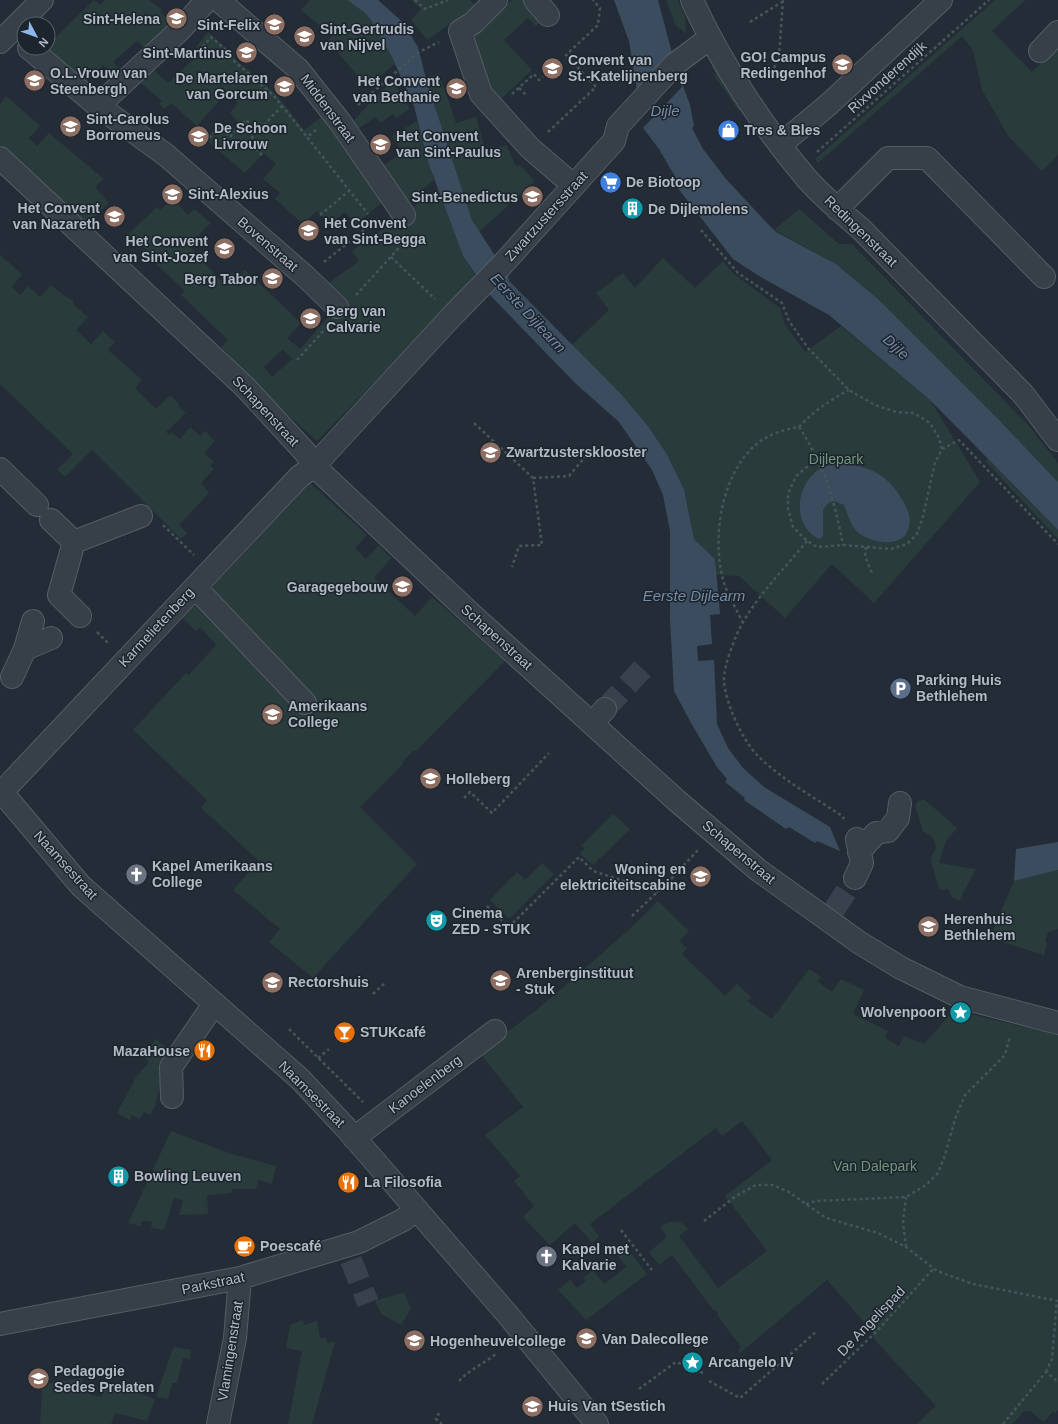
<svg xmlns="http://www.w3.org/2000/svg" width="1058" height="1424" font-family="Helvetica,sans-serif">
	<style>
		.green { fill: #293b3a; fill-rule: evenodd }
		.water { fill: #3b4c5f }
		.pier { fill: #242d37 }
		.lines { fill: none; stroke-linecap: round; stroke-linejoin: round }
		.minor-tunnel { stroke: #39424c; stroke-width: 22; stroke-dasharray: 22 11; stroke-linecap: butt }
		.minor-casing { stroke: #555d66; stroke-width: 24 }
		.path { stroke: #455658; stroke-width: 2.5; stroke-dasharray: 3 3; stroke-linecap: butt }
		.minor { stroke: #373f48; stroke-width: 22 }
		.labels { text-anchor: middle; stroke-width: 3; stroke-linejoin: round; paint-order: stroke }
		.poi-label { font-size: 14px; font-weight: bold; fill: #b2bac4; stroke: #1c242d; text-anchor: start }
		.street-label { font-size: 14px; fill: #b2bac4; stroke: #1c242d }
		.park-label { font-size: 14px; fill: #73977a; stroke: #1c242d }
		.water-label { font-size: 15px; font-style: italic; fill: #768ca5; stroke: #1c242d }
	</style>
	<rect width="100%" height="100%" fill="#242d37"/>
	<path class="green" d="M94 0 100 5 105 0H149L162 10 160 12 177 26 147 50 137 41 113 62 122 72 116 78 103 65 86 82 45 48H48V45Z
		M310 0C319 0 339 0 347 0 369 8 387 44 395 64L367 87 328 41 332 36 301 10Z
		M411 0H470L476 6 427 40 411 20 421 9Z
		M512 0H525L543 19 536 26 528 18 504 40 532 70 499 101 489 89 472 37Z
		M666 0H678L685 16 686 33 676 26Z
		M995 0H1025L992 31 1032 72 1058 46V155L1042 171 1008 136 982 90 973 50 962 36 818 163 815 159Z
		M208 32 228 50 227 52 276 94 304 130 324 115 385 200 356 224 345 212 330 224 317 211 303 224 275 199 280 193 263 179 276 164 264 153 245 173 205 139 220 124 229 133 239 123 230 113 238 103 227 92 197 126 171 103 165 109 159 104 162 101 137 80 151 67 168 83 201 52 196 47Z
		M711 65 715 66 742 108 739 111 714 75 716 74Z
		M439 73 456 123 476 117 486 152 506 145 516 166 520 165 535 181 479 232 472 220 426 79Z
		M396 76 395 84 410 109 396 118 393 114 380 123 376 117 356 130 351 123Z
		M6 96 40 126 29 138 37 146 49 133 104 179 95 187 109 203 85 226 0 145V104Z
		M417 121 434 180 405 203 381 167 403 152 392 136Z
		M438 189 463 256 475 275 382 375 317 441 275 403 221 347 228 340 181 295 185 291 153 261 155 257 128 234 157 207 160 210 173 198 188 215 194 209 211 223 188 245 222 282 232 272 238 277 245 270 301 323 287 338 300 349 329 316 346 299 329 283 359 261 352 251ZM283 349 292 359 272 377 264 367Z
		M799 209 839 244H852L1029 426 1058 463V482L1000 421 878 299 836 264 774 230Z
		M0 255 22 274 12 287 20 295 28 286 40 297 51 285 67 298 68 297 74 302 73 304 88 317 76 330 91 344 103 331 115 342 108 350 142 380 135 388 156 409 170 395 179 404 178 406 186 413 166 432 170 435 172 433 180 439 190 427 200 436 205 431 215 441 204 453 214 462 210 466 214 469 201 483 209 493 179 525 187 533 181 539 92 450 65 477 57 470 73 454 0 384Z
		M663 258 695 288 723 261 734 274 781 309 784 323 805 352 841 326 931 401 980 482 874 603 832 564 785 618 739 576 716 575 715 559 694 539 684 489 667 453 648 426 622 395 571 346 609 310 596 293 623 273 635 288Z
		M988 459 1058 530V539L985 461Z
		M310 483 367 535 355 548 366 559 379 545 391 558 374 578 415 616 432 597 505 661 416 751 414 750 402 762 403 764 360 807 417 864 313 978 269 942 280 929 233 890 259 861 201 808 207 800 133 730 186 673 189 675 216 645 214 642 200 627 196 631 183 618Z
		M922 800H925L957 828 946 841 939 863 976 869 959 901 952 897 948 889 942 890 939 889 932 865 931 858 936 848 935 842 932 837 923 831 915 806 918 801Z
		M613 814 630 829 593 865 580 854 585 848 581 846Z
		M542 863 554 874 509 919 490 900 517 872 525 880Z
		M1058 870V929L1048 932 1045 942 1047 943 1044 955 1006 943 991 935 1014 881Z
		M658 901 689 931 679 941 687 948 682 954 725 996 737 984 752 998 747 1001 772 1019 809 969 821 977 817 981 832 992 841 979 864 990 853 1014 888 1031 885 1038 899 1046 904 1036 924 1044 954 1010 1058 1035V1410L1055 1413 1053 1411 1045 1421H1042L1030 1411H1024L1013 1424H917L936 1406 874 1339 872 1331 827 1280 740 1353 738 1350 741 1347 717 1315 718 1314 716 1310 714 1311 672 1255 659 1265 649 1252 667 1237 660 1227C671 1220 679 1218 688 1229L679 1236 718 1288 767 1251 725 1196 772 1160 742 1121 722 1136 716 1128 590 1224 599 1237 592 1243 575 1223 550 1245 523 1217 534 1206 514 1181 520 1176 485 1135 523 1107 478 1051C516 1028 549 1000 582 971 608 948 634 926 658 901Z
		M156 1039 174 1054 164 1068 155 1106 150 1115 144 1112 140 1119 132 1115 130 1120 117 1113 136 1077 149 1062 145 1057 148 1053 146 1051Z
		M171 1131 232 1154 276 1166 272 1184 258 1180 256 1189H232L231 1193 207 1195 208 1214 179 1215 183 1201 174 1198 164 1230 151 1228 152 1222 142 1221 141 1226 128 1223Z
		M624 1244 647 1274 586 1320 558 1290 570 1280 577 1288 586 1281 583 1278 593 1270 604 1284 626 1267 615 1252Z
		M404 1292 411 1309 401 1325 381 1314 375 1301Z
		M303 1320 304 1325 317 1321 320 1338H326L327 1343 335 1342 312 1424H288L302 1351 286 1348 290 1325Z
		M175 1347 191 1350 190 1360 183 1358 177 1383H172L168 1399 156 1397 173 1348Z
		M83 1378 81 1392 101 1397 106 1383 128 1392 134 1379 140 1382 136 1392 155 1399 147 1421 115 1413 111 1424H40L42 1388 48 1383Z"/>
	<path class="water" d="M347 0H378L407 26V29L418 47 426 79 472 220 508 276 509 281 622 395 648 426 667 454 684 489 694 539 715 559 720 614 710 615 712 644 697 646 698 661 714 660 717 724 728 748 743 768 764 787 830 827 840 851 817 841 815 843 789 827 786 829 744 800 745 798 725 782 727 779 717 767 691 723 674 691 670 619V531L663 495 652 470 619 422 575 383 490 295 463 256 428 162 414 106 391 55 371 20 364 12Z
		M614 0H658L675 64 690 105 694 126 692 128 703 149 726 179 766 222 776 232 836 264 878 299 1000 421 1058 482V530L931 401 829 315 759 276 733 259 677 187 680 185 659 149 643 128 629 41Z
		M838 463C869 466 887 473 903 501 908 510 912 519 908 530 902 548 872 543 860 534 851 528 848 515 844 505L834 501 828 503 823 510V536L820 539C814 537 810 533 806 528 794 510 800 483 818 470 823 466 831 465 838 463Z
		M1058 842V870L1014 881 1016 849Z"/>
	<path class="pier" d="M671 53 682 87 643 128 636 91Z"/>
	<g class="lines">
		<path class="minor-tunnel" d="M605 709 648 663
			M834 910 855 878
			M351 1260 368 1303"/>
		<defs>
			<path id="minor" d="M218 0 298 69 340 122 404 215
				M496 0 473 23 460 31 481 94 530 148 573 185
				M535 0 548 15
				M692 0C720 62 763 127 807 179 823 197 842 213 861 229L1023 394 1058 440
				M0 42 42 0
				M29 48 98 106 166 155 306 277 337 307
				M1040 51 1058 32
				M98 106 180 30 207 0
				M781 144 828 105 941 0
				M0 158 245 387 305 452 314 466 470 613 676 800 758 870 860 943 901 968 960 997 1058 1023
				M837 209 888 158H927L1044 277
				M0 469 37 505
				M51 520 74 542 59 595 80 616
				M74 542 141 516
				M195 587 305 703
				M25 649 33 621
				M12 677 25 649 51 638
				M592 724 605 709
				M0 790 81 886 300 1079 346 1128 508 1315 597 1424
				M2 792 299 477 314 466 452 316 501 266 614 141 618 126 675 64 710 38
				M859 852 876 833 888 831 898 818 900 803
				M855 878 862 863 857 839
				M172 1097 171 1067 214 1004
				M354 1138 495 1031
				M0 1324 240 1278 359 1242 403 1220 416 1210
				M218 1424 235 1338 240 1278"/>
		</defs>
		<use href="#minor" class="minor-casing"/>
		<path class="path" d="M415 0 425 9 448 0
			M750 22 782 2
			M203 47 211 37 226 50 224 52 274 96 307 137
			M774 68 779 57 783 0
			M519 88 527 96
			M512 94 534 74 539 80 543 77
			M358 105 419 52 439 42
			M316 130 307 137 368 214
			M548 132 596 87 566 55 598 25 600 8 593 0
			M209 138 220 127 230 137 246 120 258 131
			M817 152 989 0
			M262 155 248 142 282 106
			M320 215 349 191
			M701 230 738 273 782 303 789 321 808 348 849 390 875 405 896 412 914 413 930 423 939 438 942 449 935 463 923 516 917 534 907 544 891 549 843 545 817 547 807 541 793 527 788 509V494L796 476 818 458
			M391 257 435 299
			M324 262 378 219
			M356 295 408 238
			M297 360 326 328
			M474 423 533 478 542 545 519 546 512 567
			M799 427C814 411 830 400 849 390
			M942 449 959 440 1058 544
			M533 478 569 476 585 457
			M163 525 194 555
			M807 541C785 568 760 593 743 622 736 634 723 667 724 680 725 702 742 740 758 756 782 780 814 797 842 816L844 819
			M866 547 865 556 872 573
			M743 623C736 608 725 591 722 575 712 532 723 470 759 442 770 434 786 429 799 427 825 467 834 499 843 545
			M97 632 109 644
			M464 798 470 792 492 813 549 753
			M487 906 509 927 579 857 593 871 658 892
			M632 916 671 879 698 850
			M373 994 386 982
			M289 1029 363 1102
			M318 1058 329 1049
			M806 1204 816 1201 906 1197 926 1185 938 1173 944 1158 956 1116 965 1095 1005 1055 1010 1036
			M704 1221 736 1196 756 1185H773L789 1192 826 1218 878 1233 906 1247 937 1271 973 1284 1058 1301
			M621 1230 652 1270
			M906 1247 903 1222 906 1197
			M1046 1372 1052 1359 1057 1300
			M459 1381C470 1369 484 1364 497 1353
			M709 1381 740 1398 817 1331
			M822 1384 877 1331 933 1269
			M639 1389 676 1362 703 1373
			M439 1413 436 1419 442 1424
			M1003 1424 1046 1372 1058 1382"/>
		<use href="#minor" class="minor"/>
	</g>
	<defs>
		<symbol id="university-disc" viewBox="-11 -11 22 22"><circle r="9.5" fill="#8d6e63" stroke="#1c242d"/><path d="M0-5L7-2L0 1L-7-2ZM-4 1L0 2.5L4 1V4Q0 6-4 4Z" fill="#fff"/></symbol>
		<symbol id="school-disc" viewBox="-11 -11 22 22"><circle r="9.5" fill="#8d6e63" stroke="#1c242d"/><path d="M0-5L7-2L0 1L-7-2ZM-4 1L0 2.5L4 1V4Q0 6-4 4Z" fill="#fff"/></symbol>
		<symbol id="shop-disc" viewBox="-11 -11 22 22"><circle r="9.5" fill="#3f7fe0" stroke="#1c242d"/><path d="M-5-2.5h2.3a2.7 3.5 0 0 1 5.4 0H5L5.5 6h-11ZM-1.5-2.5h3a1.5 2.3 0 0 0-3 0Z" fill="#fff"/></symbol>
		<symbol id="supermarket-disc" viewBox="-11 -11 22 22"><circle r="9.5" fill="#3f7fe0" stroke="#1c242d"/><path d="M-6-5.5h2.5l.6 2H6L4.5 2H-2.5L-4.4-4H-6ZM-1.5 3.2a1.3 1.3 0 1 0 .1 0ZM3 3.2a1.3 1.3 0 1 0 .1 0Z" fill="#fff"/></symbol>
		<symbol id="building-disc" viewBox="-11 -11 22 22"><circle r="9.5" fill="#0f9aa8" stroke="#1c242d"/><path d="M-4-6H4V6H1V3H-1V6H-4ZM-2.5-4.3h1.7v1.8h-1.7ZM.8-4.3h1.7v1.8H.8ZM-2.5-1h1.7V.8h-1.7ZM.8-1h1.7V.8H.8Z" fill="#fff"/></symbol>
		<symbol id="parking-disc" viewBox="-11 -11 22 22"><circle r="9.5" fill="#5c6f8a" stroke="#1c242d"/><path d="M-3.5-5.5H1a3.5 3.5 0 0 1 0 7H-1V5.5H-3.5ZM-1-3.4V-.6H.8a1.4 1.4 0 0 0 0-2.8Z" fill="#fff"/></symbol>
		<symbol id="church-disc" viewBox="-11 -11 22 22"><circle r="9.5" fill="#6b7280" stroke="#1c242d"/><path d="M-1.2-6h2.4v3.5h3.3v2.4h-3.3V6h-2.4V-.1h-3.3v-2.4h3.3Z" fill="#fff"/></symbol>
		<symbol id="theatre-disc" viewBox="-11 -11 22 22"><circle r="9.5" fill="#0f9aa8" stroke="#1c242d"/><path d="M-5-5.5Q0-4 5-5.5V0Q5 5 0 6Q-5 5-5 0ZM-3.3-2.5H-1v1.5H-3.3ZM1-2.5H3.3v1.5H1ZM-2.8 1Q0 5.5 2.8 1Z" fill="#fff"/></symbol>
		<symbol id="sight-disc" viewBox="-11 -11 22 22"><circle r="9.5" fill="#0f9aa8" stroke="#1c242d"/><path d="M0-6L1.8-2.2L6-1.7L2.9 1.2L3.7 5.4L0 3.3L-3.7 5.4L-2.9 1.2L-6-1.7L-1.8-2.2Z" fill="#fff"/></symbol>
		<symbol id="bar-disc" viewBox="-11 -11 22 22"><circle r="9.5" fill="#e8710a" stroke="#1c242d"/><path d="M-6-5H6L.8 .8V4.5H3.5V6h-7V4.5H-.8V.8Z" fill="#fff"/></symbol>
		<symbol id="restaurant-disc" viewBox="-11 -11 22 22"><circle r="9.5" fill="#e8710a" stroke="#1c242d"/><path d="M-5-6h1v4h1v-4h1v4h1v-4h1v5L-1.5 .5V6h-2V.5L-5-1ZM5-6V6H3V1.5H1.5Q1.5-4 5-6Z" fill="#fff"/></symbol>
		<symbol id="cafe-disc" viewBox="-11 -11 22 22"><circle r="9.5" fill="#e8710a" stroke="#1c242d"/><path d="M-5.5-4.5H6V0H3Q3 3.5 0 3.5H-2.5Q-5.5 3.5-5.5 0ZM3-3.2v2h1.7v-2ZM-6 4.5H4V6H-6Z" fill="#fff"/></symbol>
	</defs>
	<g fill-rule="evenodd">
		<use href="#university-disc" x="164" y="6" width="25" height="25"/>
		<use href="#university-disc" x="262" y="12" width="25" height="25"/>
		<use href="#university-disc" x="292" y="24" width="25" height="25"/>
		<use href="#university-disc" x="234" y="40" width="25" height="25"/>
		<use href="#school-disc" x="830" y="52" width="25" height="25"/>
		<use href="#university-disc" x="540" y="56" width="25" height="25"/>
		<use href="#university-disc" x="22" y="68" width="25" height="25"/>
		<use href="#university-disc" x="272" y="74" width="25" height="25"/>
		<use href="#university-disc" x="444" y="76" width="25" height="25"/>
		<use href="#university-disc" x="58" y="114" width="25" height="25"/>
		<use href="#shop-disc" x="716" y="118" width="25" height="25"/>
		<use href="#university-disc" x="186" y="124" width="25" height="25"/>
		<use href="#university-disc" x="368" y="132" width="25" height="25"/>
		<use href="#supermarket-disc" x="598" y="170" width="25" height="25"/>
		<use href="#university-disc" x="160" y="182" width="25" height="25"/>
		<use href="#university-disc" x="520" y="184" width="25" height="25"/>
		<use href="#building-disc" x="620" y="196" width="25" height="25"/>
		<use href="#university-disc" x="102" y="204" width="25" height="25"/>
		<use href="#university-disc" x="296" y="218" width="25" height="25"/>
		<use href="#university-disc" x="212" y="236" width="25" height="25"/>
		<use href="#university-disc" x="260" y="266" width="25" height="25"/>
		<use href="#university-disc" x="298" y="306" width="25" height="25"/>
		<use href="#university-disc" x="478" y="440" width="25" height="25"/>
		<use href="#university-disc" x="390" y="574" width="25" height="25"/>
		<use href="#parking-disc" x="888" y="676" width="25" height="25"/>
		<use href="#university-disc" x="260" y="702" width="25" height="25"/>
		<use href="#university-disc" x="418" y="766" width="25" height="25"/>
		<use href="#church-disc" x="124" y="862" width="25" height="25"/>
		<use href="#university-disc" x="688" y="864" width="25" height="25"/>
		<use href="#theatre-disc" x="424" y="908" width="25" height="25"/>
		<use href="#university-disc" x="916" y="914" width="25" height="25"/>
		<use href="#university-disc" x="488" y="968" width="25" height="25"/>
		<use href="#university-disc" x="260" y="970" width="25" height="25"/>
		<use href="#sight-disc" x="948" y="1000" width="25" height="25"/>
		<use href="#bar-disc" x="332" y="1020" width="25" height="25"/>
		<use href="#restaurant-disc" x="192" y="1038" width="25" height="25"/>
		<use href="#building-disc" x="106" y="1164" width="25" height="25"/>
		<use href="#restaurant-disc" x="336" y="1170" width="25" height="25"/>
		<use href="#cafe-disc" x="232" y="1234" width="25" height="25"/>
		<use href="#church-disc" x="534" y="1244" width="25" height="25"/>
		<use href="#university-disc" x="574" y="1326" width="25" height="25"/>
		<use href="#university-disc" x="402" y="1328" width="25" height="25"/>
		<use href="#sight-disc" x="680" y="1350" width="25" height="25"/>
		<use href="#university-disc" x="26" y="1366" width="25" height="25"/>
		<use href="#university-disc" x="520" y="1394" width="25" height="25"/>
	</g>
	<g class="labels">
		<g class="poi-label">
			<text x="160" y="24" text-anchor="end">Sint-Helena</text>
			<text x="260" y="30" text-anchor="end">Sint-Felix</text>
			<text x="320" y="34">Sint-Gertrudis<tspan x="320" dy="16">van Nijvel</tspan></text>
			<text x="232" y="58" text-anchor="end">Sint-Martinus</text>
			<text x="826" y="62" text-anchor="end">GO! Campus<tspan x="826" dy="16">Redingenhof</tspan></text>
			<text x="568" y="65">Convent van<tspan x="568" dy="16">St.-Katelijnenberg</tspan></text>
			<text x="50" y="78">O.L.Vrouw van<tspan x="50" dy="16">Steenbergh</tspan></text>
			<text x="268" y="83" text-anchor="end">De Martelaren<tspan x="268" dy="16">van Gorcum</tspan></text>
			<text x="440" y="86" text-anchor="end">Het Convent<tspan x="440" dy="16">van Bethanie</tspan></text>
			<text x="86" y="124">Sint-Carolus<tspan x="86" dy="16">Borromeus</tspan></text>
			<text x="214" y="133">De Schoon<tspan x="214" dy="16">Livrouw</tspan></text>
			<text x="744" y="135">Tres &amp; Bles</text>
			<text x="396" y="141">Het Convent<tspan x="396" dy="16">van Sint-Paulus</tspan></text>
			<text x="626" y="187">De Biotoop</text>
			<text x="188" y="199">Sint-Alexius</text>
			<text x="518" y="202" text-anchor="end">Sint-Benedictus</text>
			<text x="100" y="213" text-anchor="end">Het Convent<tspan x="100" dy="16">van Nazareth</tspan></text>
			<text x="648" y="214">De Dijlemolens</text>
			<text x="324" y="228">Het Convent<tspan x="324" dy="16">van Sint-Begga</tspan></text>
			<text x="208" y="246" text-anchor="end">Het Convent<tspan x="208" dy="16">van Sint-Jozef</tspan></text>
			<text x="258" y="284" text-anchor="end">Berg Tabor</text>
			<text x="326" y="316">Berg van<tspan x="326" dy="16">Calvarie</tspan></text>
			<text x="506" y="457">Zwartzustersklooster</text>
			<text x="388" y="592" text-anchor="end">Garagegebouw</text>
			<text x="916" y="685">Parking Huis<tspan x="916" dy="16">Bethlehem</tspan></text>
			<text x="288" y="711">Amerikaans<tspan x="288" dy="16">College</tspan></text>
			<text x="446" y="784">Holleberg</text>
			<text x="152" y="871">Kapel Amerikaans<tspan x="152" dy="16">College</tspan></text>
			<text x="686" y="874" text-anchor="end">Woning en<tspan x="686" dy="16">elektriciteitscabine</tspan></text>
			<text x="452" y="918">Cinema<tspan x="452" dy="16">ZED - STUK</tspan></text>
			<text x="944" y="924">Herenhuis<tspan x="944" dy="16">Bethlehem</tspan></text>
			<text x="516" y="978">Arenberginstituut<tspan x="516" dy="16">- Stuk</tspan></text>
			<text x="288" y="987">Rectorshuis</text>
			<text x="946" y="1017" text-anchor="end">Wolvenpoort</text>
			<text x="360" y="1037">STUKcafé</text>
			<text x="190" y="1056" text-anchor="end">MazaHouse</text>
			<text x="134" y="1181">Bowling Leuven</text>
			<text x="364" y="1187">La Filosofia</text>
			<text x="260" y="1251">Poescafé</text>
			<text x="562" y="1254">Kapel met<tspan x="562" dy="16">Kalvarie</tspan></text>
			<text x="602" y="1344">Van Dalecollege</text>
			<text x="430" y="1346">Hogenheuvelcollege</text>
			<text x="708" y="1367">Arcangelo IV</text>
			<text x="54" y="1376">Pedagogie<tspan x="54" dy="16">Sedes Prelaten</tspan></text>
			<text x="548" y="1411">Huis Van tSestich</text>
		</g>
		<g class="street-label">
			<text transform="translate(887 77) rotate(-42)" y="5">Rixvonderendijk</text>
			<text transform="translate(328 108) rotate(53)" y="5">Middenstraat</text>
			<text transform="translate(546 216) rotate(-48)" y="5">Zwartzustersstraat</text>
			<text transform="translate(861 231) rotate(44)" y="5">Redingenstraat</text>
			<text transform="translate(268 244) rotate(41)" y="5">Bovenstraat</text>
			<text transform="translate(266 411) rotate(47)" y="5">Schapenstraat</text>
			<text transform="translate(156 627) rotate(-47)" y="5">Karmelietenberg</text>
			<text transform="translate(497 637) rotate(42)" y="5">Schapenstraat</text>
			<text transform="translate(739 852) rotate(40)" y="5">Schapenstraat</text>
			<text transform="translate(66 865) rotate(48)" y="5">Naamsestraat</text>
			<text transform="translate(425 1084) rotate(-37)" y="5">Kanoelenberg</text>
			<text transform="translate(312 1094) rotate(45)" y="5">Naamsestraat</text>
			<text transform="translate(213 1283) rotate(-12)" y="5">Parkstraat</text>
			<text transform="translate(871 1321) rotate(-46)" y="5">De Angelispad</text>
			<text transform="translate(230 1351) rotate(-81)" y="5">Vlamingenstraat</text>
		</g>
		<g class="park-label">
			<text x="836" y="464">Dijlepark</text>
			<text x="875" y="1171">Van Dalepark</text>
		</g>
		<g class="water-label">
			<text x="665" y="116">Dijle</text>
			<text transform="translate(528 313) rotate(47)" y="5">Eerste Dijlearm</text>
			<text transform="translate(896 347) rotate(43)" y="5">Dijle</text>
			<text x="694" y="601">Eerste Dijlearm</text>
		</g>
	</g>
	<g transform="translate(36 36) rotate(131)"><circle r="19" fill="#1c242d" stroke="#586069"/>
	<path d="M0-3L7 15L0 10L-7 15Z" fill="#8fb7ec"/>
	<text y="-6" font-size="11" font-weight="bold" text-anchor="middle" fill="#b2bac4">N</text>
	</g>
</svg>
